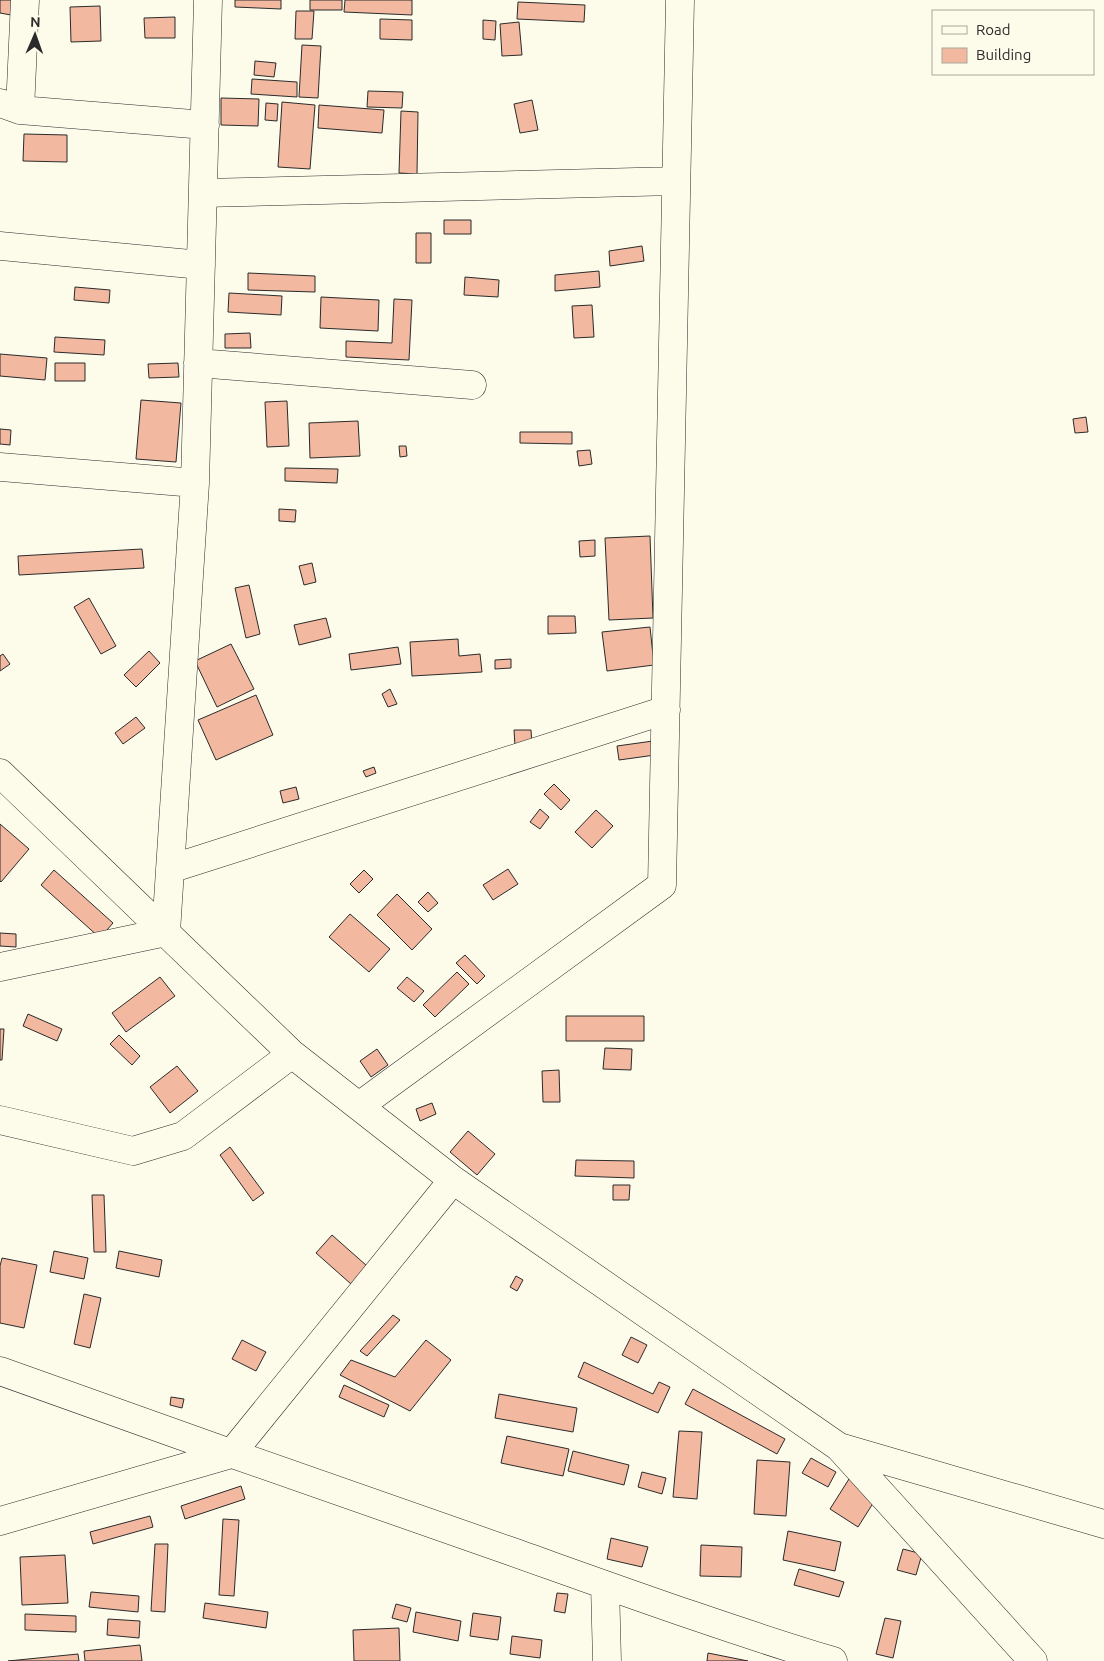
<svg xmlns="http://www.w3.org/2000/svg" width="1104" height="1661" font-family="Ubuntu,sans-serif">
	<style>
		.building { fill: #f2b8a0; stroke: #2b2b2b }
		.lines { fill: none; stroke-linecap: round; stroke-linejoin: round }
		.minor-casing { stroke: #2b2b2b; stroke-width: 29 }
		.minor { stroke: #fdfbea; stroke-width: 28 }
	</style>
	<rect width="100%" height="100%" fill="#fdfbea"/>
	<path class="building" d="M0 0H14L11 15 0 13Z
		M235 0H281V9L235 7Z
		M310 0H342V10H310Z
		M345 0H412V15L344 12Z
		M518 2 585 5 584 22 517 19Z
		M100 6 101 41 71 42 70 7Z
		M296 11H314L312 39H295Z
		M175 17V38H145L144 18Z
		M380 19 412 20V40L380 39Z
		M483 20 496 21 495 40 483 39Z
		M519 22 522 55 502 56 500 24Z
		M302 45 321 46 318 98 299 97Z
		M255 61 276 63 274 77 254 75Z
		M252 79 297 82V97L251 94Z
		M368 91 403 92 402 108 367 107Z
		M221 98 259 99 258 126 221 125Z
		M532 100 538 130 520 133 514 104Z
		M282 102 315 105 310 169 278 167Z
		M266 103 278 104 277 121 265 120Z
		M319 105 384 110 382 133 318 128Z
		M401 111 418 112 417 174 399 173Z
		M24 134 67 135V162L23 161Z
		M444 220H471V234H444Z
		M416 233H431V263H416Z
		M642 246 644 261 610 266 609 251Z
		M599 271 600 287 555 291V275Z
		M248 273 315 276V292L248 290Z
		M465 277 499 280 498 297 464 295Z
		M75 287 110 290 109 303 74 300Z
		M229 293 282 296 281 315 228 312Z
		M321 297 379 300 378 331 320 328Z
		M394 299 412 300 409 360 346 357V341L392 343Z
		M592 305 594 337 574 338 572 306Z
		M250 333 251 348H225V334Z
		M55 337 105 340 104 355 54 352Z
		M0 354 47 358 45 380 0 376Z
		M55 363H85V381H55Z
		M178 363 179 377 149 378 148 364Z
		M141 400 181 403 176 462 136 459Z
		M287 401 289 446 267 447 265 402Z
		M1086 417 1088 432 1075 433 1073 419Z
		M358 421 360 456 310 458 309 423Z
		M0 429 11 430 10 445 0 444Z
		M520 432H572V444L520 443Z
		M399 446H406L407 456 400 457Z
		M590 450 592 464 579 466 577 451Z
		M285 468 338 469 337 483 285 481Z
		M279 509 296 510 295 522 279 521Z
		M650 536 653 618 609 620 605 538Z
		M595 540V556L580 557 579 541Z
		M142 549 144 568 19 575 18 556Z
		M312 563 316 582 304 585 299 566Z
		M249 585 260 634 246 638 235 588Z
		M89 598 116 646 101 654 74 607Z
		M548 616H575L576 633 548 634Z
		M326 618 331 637 299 645 294 625Z
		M650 627 654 665 607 671 602 632Z
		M458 639 459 656 480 654 482 672 412 676 410 642Z
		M231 644 254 689 217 707 195 661Z
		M398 647 401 664 351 670 349 654Z
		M149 651 160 663 136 687 124 675Z
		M3 654 10 664 0 671V656Z
		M511 659V668L495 669V660Z
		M390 689 397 704 388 707 382 694Z
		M256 695 273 735 216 760 198 720Z
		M136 717 145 728 123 744 115 733Z
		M514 730H531L532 745 515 746Z
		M653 741 655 755 619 760 617 746Z
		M374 767 376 773 366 777 363 771Z
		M554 784 570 800 561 810 544 794Z
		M296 787 299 799 283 803 280 791Z
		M540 809 549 817 540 829 530 822Z
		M596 810 613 826 592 848 575 832Z
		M0 824 29 849 1 882 0 881Z
		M508 869 518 884 493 900 483 885Z
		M54 870 113 923 100 938 41 885Z
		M364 870 373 879 359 893 350 884Z
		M428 892 438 903 428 912 418 902Z
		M397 894 432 929 412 950 377 915Z
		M350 914 390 949 369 972 329 937Z
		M0 933 16 934V947L0 946Z
		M465 955 485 976 477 984 456 963Z
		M457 972 469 984 435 1017 423 1005Z
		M160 977 175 996 126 1032 112 1013Z
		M407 977 424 991 414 1002 397 988Z
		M28 1014 62 1029 57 1041 23 1026Z
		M566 1016H644V1041H566Z
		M0 1029H4L2 1060H0Z
		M119 1035 140 1056 132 1065 110 1044Z
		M605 1048 632 1049 631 1070 603 1069Z
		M377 1049 388 1065 371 1077 360 1061Z
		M177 1066 198 1091 170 1113 150 1087Z
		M559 1070 560 1102H543L542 1071Z
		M432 1103 436 1114 420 1121 416 1109Z
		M468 1131 495 1154 477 1175 450 1152Z
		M230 1147 264 1193 253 1201 220 1155Z
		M576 1160 634 1161V1178L575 1176Z
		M613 1185H630L629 1200H613Z
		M92 1195H104L106 1252H94Z
		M332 1235 367 1266 351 1284 316 1253Z
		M54 1251 88 1258 84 1279 50 1272Z
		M119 1251 162 1260 159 1277 116 1268Z
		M2 1258 37 1265 24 1328 0 1323V1266Z
		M516 1276 523 1280 517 1291 510 1287Z
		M84 1294 101 1298 90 1348 74 1344Z
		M393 1315 400 1320 367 1356 360 1351Z
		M631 1337 647 1345 638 1363 622 1355Z
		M242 1340 266 1352 256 1371 232 1359Z
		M426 1340 451 1360 410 1411 340 1375 351 1360 395 1377Z
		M584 1362 653 1394 659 1382 670 1387 658 1413 578 1377Z
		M344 1385 389 1405 384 1417 339 1397Z
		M693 1389 785 1439 777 1454 685 1404Z
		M499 1394 577 1408 573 1432 495 1418Z
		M171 1397 184 1399 182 1408 170 1405Z
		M679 1431 702 1432 697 1499 673 1497Z
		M507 1436 569 1449 563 1476 501 1463Z
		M573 1451 629 1465 624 1485 568 1471Z
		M811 1458 836 1472 828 1487 802 1473Z
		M757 1460 790 1462 786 1516 754 1514Z
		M642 1472 666 1478 662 1494 638 1487Z
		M849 1479 877 1497 858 1527 830 1509Z
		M241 1486 245 1499 185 1519 181 1506Z
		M150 1516 153 1527 93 1544 90 1532Z
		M223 1519 239 1520 234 1596 219 1595Z
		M788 1531 841 1542 835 1571 783 1560Z
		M611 1538 648 1547 642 1567 607 1559Z
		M155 1544H168L165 1612 151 1611Z
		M701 1545 742 1547 741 1577 700 1576Z
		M903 1549 922 1554 916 1575 897 1570Z
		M65 1555 68 1603 22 1605 20 1557Z
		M799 1569 844 1582 839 1597 794 1585Z
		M91 1592 139 1596 138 1612 89 1607Z
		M557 1593 568 1594 565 1613 554 1611Z
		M205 1603 268 1612 266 1628 203 1618Z
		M396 1604 411 1608 407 1622 392 1618Z
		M416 1612 461 1621 458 1641 413 1632Z
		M473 1613 501 1617 498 1640 470 1636Z
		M25 1614 76 1616V1632L25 1630Z
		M885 1618 901 1621 893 1658 876 1654Z
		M108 1619 140 1621 139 1638 107 1635Z
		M399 1628 400 1661H354L353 1630Z
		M512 1636 542 1640 540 1658 510 1654Z
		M140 1645 142 1661H85L84 1651Z
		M708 1653 748 1661H707Z
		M78 1654 79 1661H8Z"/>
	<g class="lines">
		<defs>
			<path id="minor" d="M0 103 20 110 205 125
				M20 110 25 0
				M203 193 675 181
				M0 246 201 265
				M198 363 472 385
				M0 467 195 483
				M0 773 292 1054 453 1180 839 1447 1033 1661
				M170 869 666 710
				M0 967 166 932 195 483 208 0
				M359 1106 662 885 680 0
				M0 1120 133 1151 183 1136 292 1054
				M0 1371C170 1432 339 1492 510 1551 617 1589 724 1628 833 1661
				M839 1447 1104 1524
				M0 1521 231 1454 453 1180
				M605 1585 607 1661"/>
		</defs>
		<use href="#minor" class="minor-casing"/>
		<use href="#minor" class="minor"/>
	</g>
	<rect x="932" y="10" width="162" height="65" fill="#fdfbea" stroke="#a9a89e"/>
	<rect x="942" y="26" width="25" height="8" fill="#fdfbea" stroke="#a9a89e"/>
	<text x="976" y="35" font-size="15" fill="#2b2b2b">Road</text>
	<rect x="942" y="48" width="25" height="15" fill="#f2b8a0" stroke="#a9a89e"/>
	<text x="976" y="60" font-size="15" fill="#2b2b2b">Building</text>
	<g transform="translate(35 35) rotate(2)" stroke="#fdfbea" stroke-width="4" paint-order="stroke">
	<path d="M0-4L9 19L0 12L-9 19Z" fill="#2b2b2b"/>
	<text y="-8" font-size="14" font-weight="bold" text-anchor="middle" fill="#2b2b2b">N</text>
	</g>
</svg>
